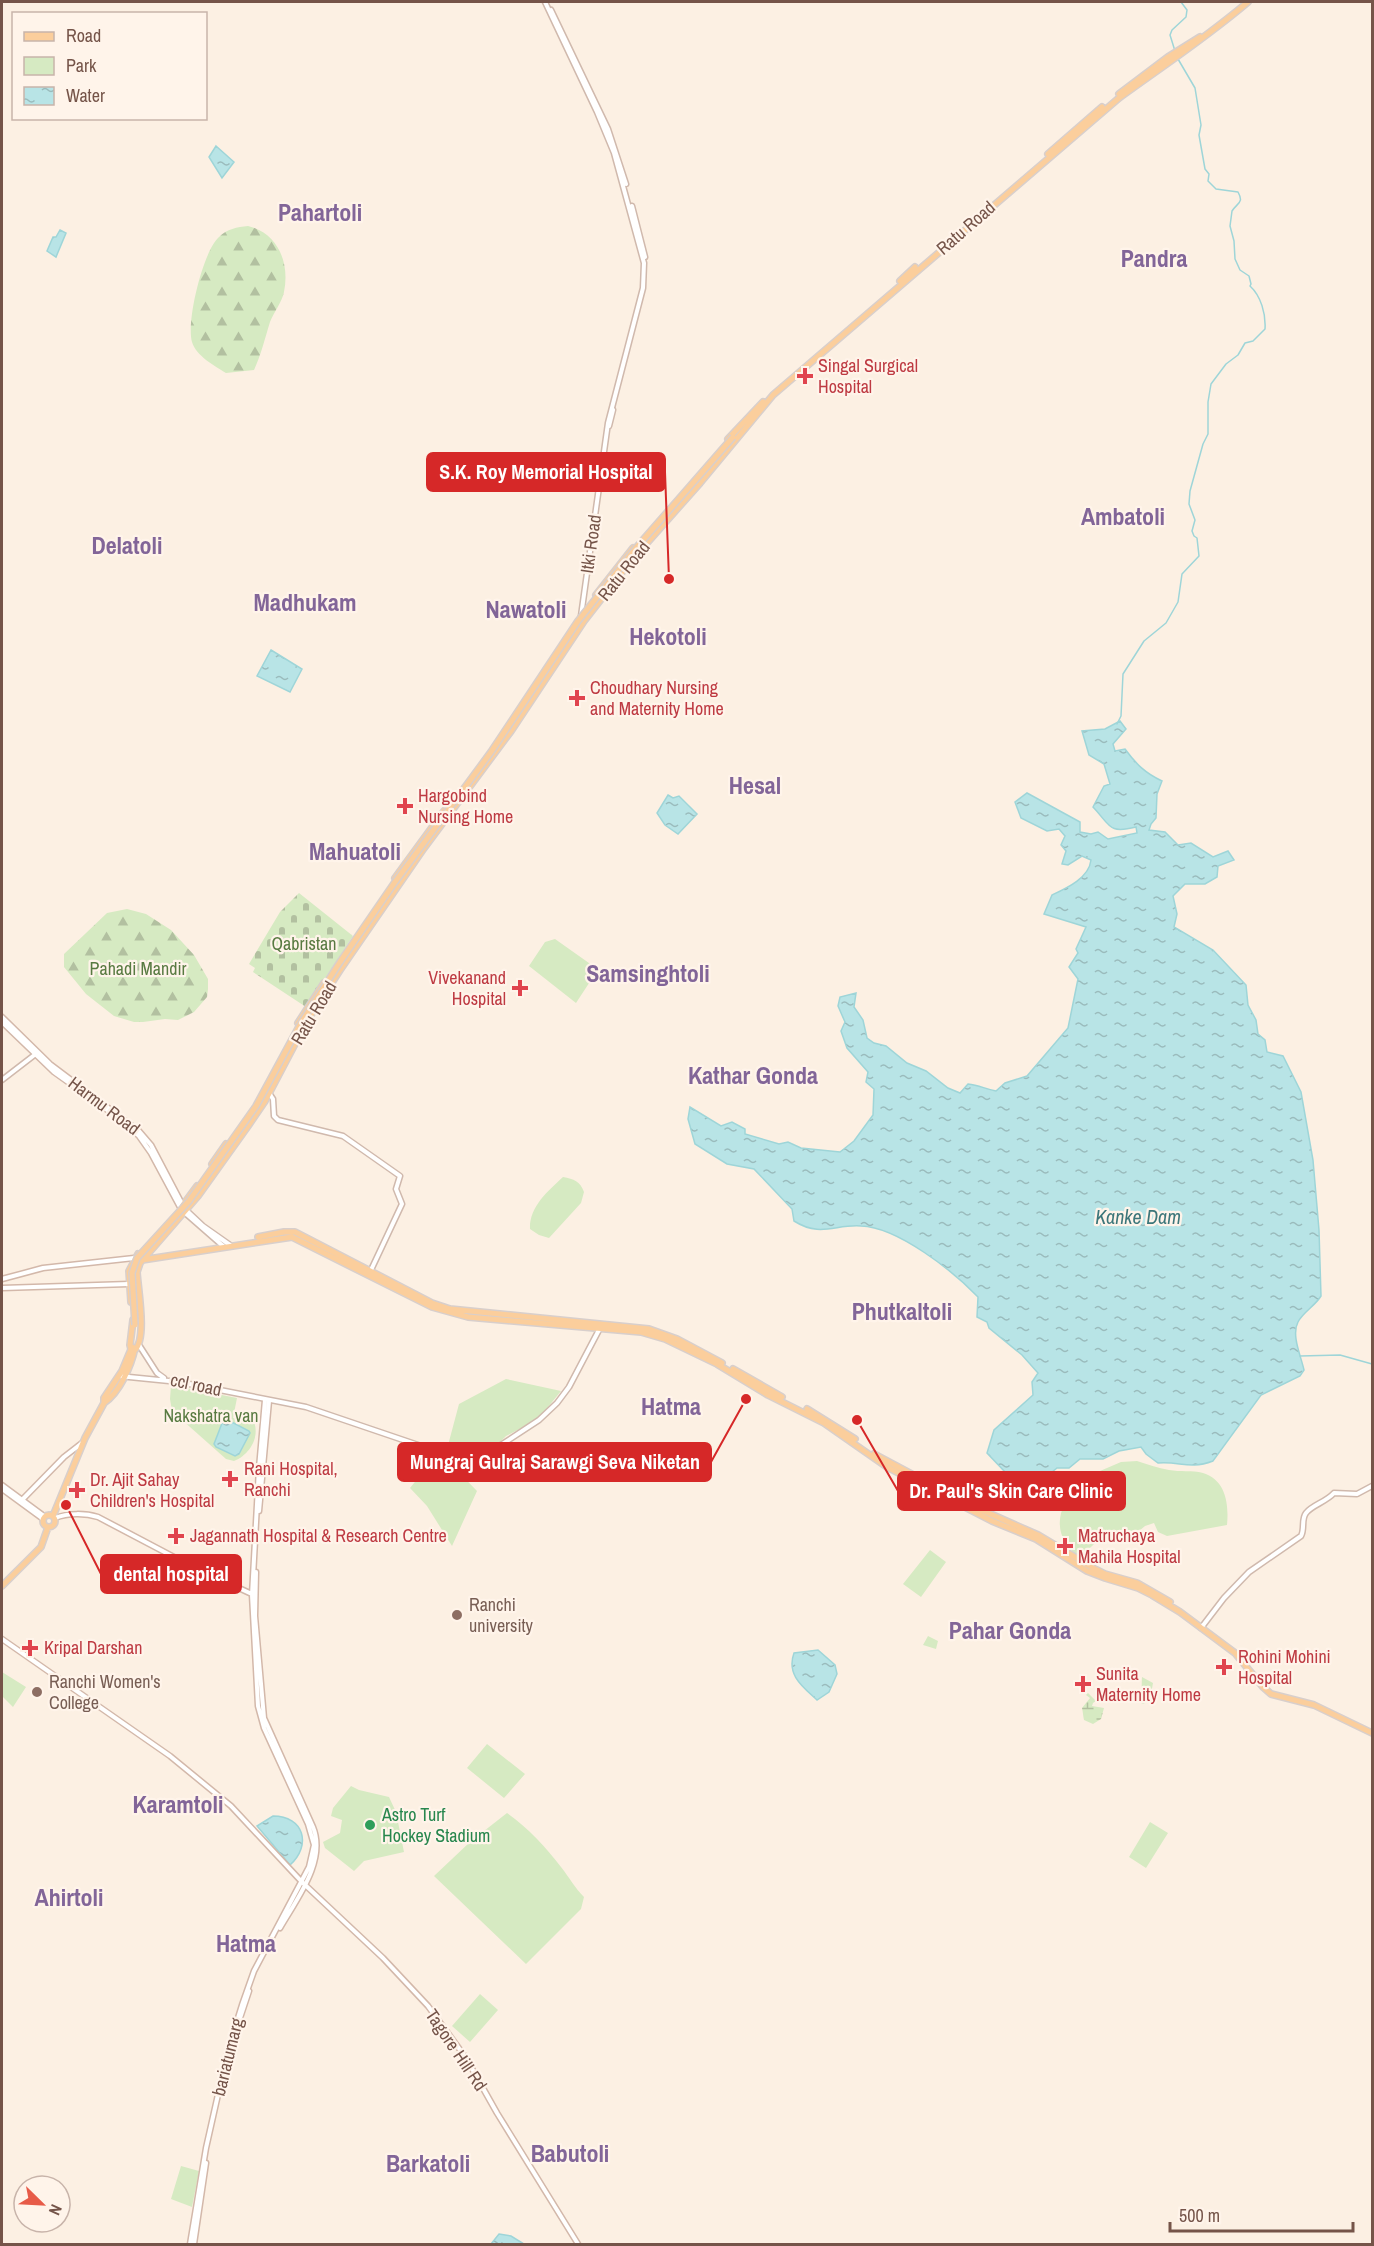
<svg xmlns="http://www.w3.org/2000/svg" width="1374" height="2246" font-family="'Archivo Narrow',sans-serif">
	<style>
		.forest { fill: url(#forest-firs) }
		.wetland { fill: url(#wetland-marsh) }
		.cemetery { fill: url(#cemetery-stones) }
		.park { fill: #d6eac2 }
		.water { fill: url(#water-ripples); stroke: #9ed5d8; stroke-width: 1.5 }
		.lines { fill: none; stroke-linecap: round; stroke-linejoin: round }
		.stream { stroke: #9ed5d8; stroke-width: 1.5 }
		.tertiary-casing { stroke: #d0b9ad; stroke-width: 7 }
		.secondary-casing { stroke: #d3b8aa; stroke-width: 7 }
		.primary-casing { stroke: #d8cfcc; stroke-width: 8 }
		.tertiary { stroke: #fff; stroke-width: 4 }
		.secondary { stroke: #fff; stroke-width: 4 }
		.primary { stroke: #fbce9c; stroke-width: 5 }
		.primary-bridge-casing { stroke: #d8cfcc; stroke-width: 8; stroke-linecap: butt }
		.primary-bridge { stroke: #fbce9c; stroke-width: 5 }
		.health-dot { fill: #e0444e; stroke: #fff4ea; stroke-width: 2 }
		.education-dot { fill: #8d6e63; stroke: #fff4ea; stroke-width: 2 }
		.leisure-dot { fill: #2e9e5b; stroke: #fff4ea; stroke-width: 2 }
		.labels { text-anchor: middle; stroke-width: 4.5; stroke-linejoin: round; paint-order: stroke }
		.street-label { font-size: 18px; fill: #755449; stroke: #fff4ea }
		.health-label { font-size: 18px; fill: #be3a42; stroke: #fff4ea; text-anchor: start }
		.park-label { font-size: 18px; fill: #587a41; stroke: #fff4ea }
		.education-label { font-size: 18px; fill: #785e54; stroke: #fff4ea; text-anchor: start }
		.leisure-label { font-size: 18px; fill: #27864d; stroke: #fff4ea; text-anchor: start }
		.water-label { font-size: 20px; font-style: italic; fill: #3c767a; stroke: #fff4ea }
		.district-label { font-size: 24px; font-weight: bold; fill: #826598; stroke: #fff4ea }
		.leader { fill: none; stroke: #d62828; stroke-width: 2 }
		.callout-dot { fill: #d62828; stroke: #fff4ea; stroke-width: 2 }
		.callout { fill: #d62828; stroke: #d62828; stroke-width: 2 }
		.callout-label { font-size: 20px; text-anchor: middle; font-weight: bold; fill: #fff }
	</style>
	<defs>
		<pattern id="forest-firs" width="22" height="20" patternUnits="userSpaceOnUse" patternTransform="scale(1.5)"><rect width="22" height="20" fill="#d6eac2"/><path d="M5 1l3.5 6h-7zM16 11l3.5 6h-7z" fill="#b2c0a0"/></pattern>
		<pattern id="wetland-marsh" width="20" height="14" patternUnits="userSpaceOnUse" patternTransform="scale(1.5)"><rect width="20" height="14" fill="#d6eac2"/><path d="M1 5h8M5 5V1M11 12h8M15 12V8" fill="none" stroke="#b2c0a0"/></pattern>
		<pattern id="cemetery-stones" width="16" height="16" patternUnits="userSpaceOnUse" patternTransform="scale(1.5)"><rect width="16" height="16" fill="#d6eac2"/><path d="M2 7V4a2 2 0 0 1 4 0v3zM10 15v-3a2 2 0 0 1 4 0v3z" fill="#b2c0a0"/></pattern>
		<pattern id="water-ripples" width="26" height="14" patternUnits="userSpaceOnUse" patternTransform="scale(1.5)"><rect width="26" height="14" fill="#b8e4e6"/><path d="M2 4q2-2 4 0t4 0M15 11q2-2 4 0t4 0" fill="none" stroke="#9abbbc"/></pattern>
	</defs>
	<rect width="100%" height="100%" fill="#fcf0e3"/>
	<path class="forest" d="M248 226C278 233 290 263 284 292 282 302 274 312 270 322 265 338 261 355 254 370L226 373C215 366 196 356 192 342 186 322 203 251 219 237 227 229 237 227 248 226Z
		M127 909 146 914 171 930 194 955 208 979V989L207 997 194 1012 178 1020 165 1019 143 1022H134L114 1016 86 994 64 967V954L107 913Z"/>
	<path class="wetland" d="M1088 1693 1096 1701 1093 1703 1092 1706 1104 1708 1101 1719 1093 1724 1084 1720C1083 1716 1083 1712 1082 1708L1090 1698 1086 1695Z"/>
	<path class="cemetery" d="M299 893 353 936 306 1007 253 972 255 968 249 964 280 912Z"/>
	<path class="park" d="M555 939 596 968 595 974 576 1003 529 966 545 942Z
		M563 1177C574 1179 580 1181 584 1192L581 1203 549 1238 539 1235 530 1229C529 1207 548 1191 563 1177Z
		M506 1379 561 1391 544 1412 533 1422 506 1436 492 1450 484 1454 447 1449 459 1404Z
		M171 1385 237 1398 233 1418 254 1422C260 1438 249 1455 234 1461L226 1459 172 1411 170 1399Z
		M439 1452 477 1491 452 1546 427 1506 410 1488Z
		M1137 1461C1147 1464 1158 1468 1169 1470 1180 1472 1192 1470 1203 1473 1226 1480 1229 1504 1227 1525L1167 1536 1158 1532 1154 1523 1145 1526 1139 1531 1104 1535 1080 1557C1061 1545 1054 1524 1065 1503 1069 1496 1080 1489 1087 1484L1086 1477 1121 1462Z
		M930 1550 946 1562 921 1597 903 1584Z
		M928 1636 938 1641 936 1649 923 1645Z
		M2 1672 26 1687 13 1707 2 1696Z
		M1142 1677 1153 1683 1151 1694 1144 1704 1141 1703Z
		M487 1744 525 1774 504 1798 467 1768Z
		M351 1786 359 1790 389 1797 396 1812 404 1852 364 1861 354 1871 325 1848 323 1842 340 1833 342 1820 331 1816 333 1808Z
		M507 1813C527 1827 546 1847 561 1867 569 1877 575 1888 584 1897L581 1909 526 1964 434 1876 470 1842Z
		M1150 1822 1168 1833 1146 1868 1129 1857Z
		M480 1994 498 2010 470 2042 452 2026Z
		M181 2166 199 2171 192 2207 171 2199Z"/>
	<path class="water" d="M216 146 234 162 222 178 209 157Z
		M60 230 66 233 56 257 47 251 53 237H56Z
		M271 650 302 669 290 692 257 676Z
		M1120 721 1126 729 1113 744 1115 751 1125 749C1136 764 1145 773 1162 781L1157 794 1156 818 1151 824 1149 830 1165 832 1178 845 1191 843 1213 857 1228 851 1234 860 1218 866 1217 877 1205 884H1185L1173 896 1177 914 1174 927 1213 950 1246 985 1248 1005 1256 1020 1258 1034 1265 1040 1267 1052 1283 1056 1301 1092 1313 1160 1319 1230 1321 1296C1315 1306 1303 1312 1298 1322 1291 1335 1301 1356 1304 1370L1300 1376 1261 1395 1213 1461C1189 1470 1180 1461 1158 1463L1146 1454 1141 1447 1119 1451 1103 1459H1080L1069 1468H1057L1041 1481 1028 1473 1011 1487 1005 1472 987 1453 994 1430 1033 1395 1032 1382 1038 1373 1022 1355 989 1328 987 1322 977 1317 978 1297C954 1272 898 1227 861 1226 835 1224 821 1238 794 1221L792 1209 754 1169 727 1164 695 1144 688 1119 690 1107 721 1126 732 1122 745 1129V1134L779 1144 788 1142 801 1148 840 1152 854 1141 873 1115 874 1089 866 1082 868 1072 847 1048 841 1031 845 1022 838 1006 840 997 856 993 854 1007 863 1020 867 1038 874 1043 886 1046 907 1063 926 1071 948 1088 960 1093 968 1084C979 1085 985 1089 996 1091L1005 1083 1027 1076 1068 1028 1078 979 1069 967 1078 953 1076 949 1086 927 1044 914 1052 895C1067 888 1089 878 1091 860L1082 856 1068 865 1062 864 1066 851 1061 845 1065 836 1059 829 1047 831 1021 818 1015 802 1027 793 1080 822V832L1091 834 1098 832 1108 839 1137 833 1136 827C1108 834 1111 826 1093 807L1104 786 1110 784 1104 764 1089 755 1082 731 1105 729Z
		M668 795 673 798 679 796 697 814 678 834 665 825 657 813Z
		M224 1418 249 1431 250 1433 239 1454 235 1456 216 1447 214 1444Z
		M818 1650 835 1665 837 1674 829 1692 817 1700C803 1687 786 1675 794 1653Z
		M273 1816C304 1816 312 1845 290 1865L257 1826Z
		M499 2234 511 2236 524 2244H491Z"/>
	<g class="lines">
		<path class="stream" d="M1175 51 1170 35 1172 30 1186 17 1187 10 1181 2
			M1117 724 1121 716 1123 674 1144 641 1166 623 1178 602 1182 574 1199 556 1197 538 1194 536 1192 531 1195 520 1189 504 1190 491 1203 444 1208 434V402L1211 384 1226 364 1238 355 1245 343 1253 341 1265 329C1266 314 1261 296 1250 286L1251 284 1249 276 1240 270 1235 259 1234 241 1230 226 1232 211C1238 202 1244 203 1238 192L1216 189 1208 181 1209 174 1205 169 1199 135 1201 125 1195 88 1178 59
			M1300 1356 1340 1355 1372 1364"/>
		<defs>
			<path id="tertiary" d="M545 2 597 112 614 153 644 263 643 288 608 423 581 616
				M551 10 608 129 626 184
				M632 206 645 257
				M609 426 613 410
				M2 1080 37 1053
				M269 1093 273 1099 274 1116 278 1120 343 1136 400 1176 396 1189 402 1204 371 1270
				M186 1210 203 1226 230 1245
				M183 1211 223 1246
				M139 1345 157 1373 164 1378
				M119 1376 179 1382 306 1407 421 1446 488 1457 501 1445 539 1420 557 1403 569 1387 600 1328
				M1201 1628 1224 1598 1249 1572 1301 1536C1305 1529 1301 1519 1306 1513 1312 1505 1326 1502 1334 1493L1357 1494 1372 1486"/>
			<path id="secondary" d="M2 1017 50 1064 139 1131 151 1145 183 1206
				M2 1022 54 1072 120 1119 139 1136 151 1153 180 1207
				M2 1279 43 1268 134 1258
				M2 1288 129 1284
				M2 1485 44 1516
				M2 1489 43 1519
				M20 1502 64 1457 82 1443
				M259 1511 269 1401
				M55 1518C68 1513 85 1513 98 1517L193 1567 254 1595
				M256 1572 255 1616 264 1718 313 1827C327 1861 296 1900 280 1928
				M2 1639 170 1756 231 1806 302 1882 383 1958 428 2006 466 2058 497 2113 578 2244
				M238 2024 249 1991
				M190 2244 206 2148 228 2050 242 2005 254 1971 309 1867 314 1845 308 1824 264 1728 258 1706 252 1595 259 1468 265 1400
				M194 2244 206 2163"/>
			<path id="primary" d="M1119 94 1168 57 1200 37
				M1048 154 1102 107
				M900 281 915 267
				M728 439 763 402
				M596 595 633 548
				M395 878 444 811
				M298 1023 324 983
				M212 1164 226 1144
				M183 1205 197 1186
				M258 1237 284 1232H295L432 1303 450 1309 649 1329 677 1339 722 1363
				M142 1260 292 1237 432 1307 468 1317 641 1332 665 1339 717 1364 768 1395 824 1423 887 1467 992 1521 1036 1539 1087 1571 1105 1578 1138 1588 1152 1595 1180 1612 1235 1653 1263 1687 1271 1694 1314 1705 1372 1733
				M131 1302 129 1271 138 1254
				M131 1349 130 1345 133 1320
				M135 1350C147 1338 138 1290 137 1272L140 1263 198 1196 248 1126 265 1101 307 1021 340 970 424 848 511 731 584 621 630 562 700 483 773 395 1119 98C1163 66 1207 37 1248 2
				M733 1369 782 1397
				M104 1403C120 1392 131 1366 135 1348
				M807 1409 855 1439
				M874 1454 966 1503
				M977 1508 1038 1535 1093 1568 1105 1574 1137 1583 1170 1602
				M43 1521a6 6 0 1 1 12 0a6 6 0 1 1-12 0Z
				M53 1516 85 1438 104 1403V1398L122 1371 132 1347
				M2 1586 41 1547 48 1527"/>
		</defs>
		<use href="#tertiary" class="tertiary-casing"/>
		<use href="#secondary" class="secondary-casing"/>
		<use href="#primary" class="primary-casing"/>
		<use href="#tertiary" class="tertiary"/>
		<use href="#secondary" class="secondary"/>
		<use href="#primary" class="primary"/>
		<defs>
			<path id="primary-bridge" d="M135 1325 132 1273 137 1258 189 1201 256 1106 301 1023 340 962 395 882 491 752 578 621 636 548 733 437"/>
		</defs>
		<use href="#primary-bridge" class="primary-bridge-casing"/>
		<use href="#primary-bridge" class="primary-bridge"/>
	</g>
	<g class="health-dot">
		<path d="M802 367h6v6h6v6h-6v6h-6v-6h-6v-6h6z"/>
		<path d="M574 689h6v6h6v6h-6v6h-6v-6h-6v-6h6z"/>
		<path d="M402 797h6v6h6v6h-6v6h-6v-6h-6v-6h6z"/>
		<path d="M517 979h6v6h6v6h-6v6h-6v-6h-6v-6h6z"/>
		<path d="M227 1470h6v6h6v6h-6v6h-6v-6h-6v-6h6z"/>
		<path d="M74 1481h6v6h6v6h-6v6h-6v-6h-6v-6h6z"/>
		<path d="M173 1527h6v6h6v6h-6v6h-6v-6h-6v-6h6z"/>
		<path d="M1062 1537h6v6h6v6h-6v6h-6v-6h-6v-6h6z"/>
		<path d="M27 1639h6v6h6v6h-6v6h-6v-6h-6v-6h6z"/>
		<path d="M1221 1658h6v6h6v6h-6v6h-6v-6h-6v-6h6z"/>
		<path d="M1080 1675h6v6h6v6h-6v6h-6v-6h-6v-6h6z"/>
	</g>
	<g class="education-dot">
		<circle cx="457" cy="1615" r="6"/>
		<circle cx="37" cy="1692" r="6"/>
	</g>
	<circle class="leisure-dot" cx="370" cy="1825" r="6"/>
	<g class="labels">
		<g class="street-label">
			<text transform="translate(966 228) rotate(-41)" y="6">Ratu Road</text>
			<text transform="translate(591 544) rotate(-82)" y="6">Itki Road</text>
			<text transform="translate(624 571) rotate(-51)" y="6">Ratu Road</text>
			<text transform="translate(314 1013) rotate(-59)" y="6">Ratu Road</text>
			<text transform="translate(104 1106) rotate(37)" y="6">Harmu Road</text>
			<text transform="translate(196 1385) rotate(12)" y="6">ccl road</text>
			<text transform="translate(456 2050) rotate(56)" y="6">Tagore Hill Rd</text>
			<text transform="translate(228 2057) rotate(-76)" y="6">bariatumarg</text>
		</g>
		<g class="health-label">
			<text x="818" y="372">Singal Surgical<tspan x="818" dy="21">Hospital</tspan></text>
			<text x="590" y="694">Choudhary Nursing<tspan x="590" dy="21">and Maternity Home</tspan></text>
			<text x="418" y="802">Hargobind<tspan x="418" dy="21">Nursing Home</tspan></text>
			<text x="506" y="984" text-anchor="end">Vivekanand<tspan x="506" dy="21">Hospital</tspan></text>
			<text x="244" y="1475">Rani Hospital,<tspan x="244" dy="21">Ranchi</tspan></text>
			<text x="90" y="1486">Dr. Ajit Sahay<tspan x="90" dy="21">Children's Hospital</tspan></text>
			<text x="190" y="1542">Jagannath Hospital &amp; Research Centre</text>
			<text x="1078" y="1542">Matruchaya<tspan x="1078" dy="21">Mahila Hospital</tspan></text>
			<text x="44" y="1654">Kripal Darshan</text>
			<text x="1238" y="1663">Rohini Mohini<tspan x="1238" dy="21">Hospital</tspan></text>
			<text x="1096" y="1680">Sunita<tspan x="1096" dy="21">Maternity Home</tspan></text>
		</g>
		<g class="park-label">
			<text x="304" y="950">Qabristan</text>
			<text x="138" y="975">Pahadi Mandir</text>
			<text x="211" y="1422">Nakshatra van</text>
		</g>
		<g class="education-label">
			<text x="469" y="1611">Ranchi<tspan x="469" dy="21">university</tspan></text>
			<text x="49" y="1688">Ranchi Women's<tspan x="49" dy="21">College</tspan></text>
		</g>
		<g class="leisure-label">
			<text x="382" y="1821">Astro Turf<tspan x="382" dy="21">Hockey Stadium</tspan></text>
		</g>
		<g class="water-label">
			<text x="1138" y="1224">Kanke Dam</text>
		</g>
		<g class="district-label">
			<text x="320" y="221">Pahartoli</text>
			<text x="1154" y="267">Pandra</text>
			<text x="1123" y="525">Ambatoli</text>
			<text x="127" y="554">Delatoli</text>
			<text x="305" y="611">Madhukam</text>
			<text x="526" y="618">Nawatoli</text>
			<text x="668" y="645">Hekotoli</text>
			<text x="755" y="794">Hesal</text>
			<text x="355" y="860">Mahuatoli</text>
			<text x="648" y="982">Samsinghtoli</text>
			<text x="753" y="1084">Kathar Gonda</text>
			<text x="902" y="1320">Phutkaltoli</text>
			<text x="671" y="1415">Hatma</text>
			<text x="1010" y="1639">Pahar Gonda</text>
			<text x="178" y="1813">Karamtoli</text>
			<text x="69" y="1906">Ahirtoli</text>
			<text x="246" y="1952">Hatma</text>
			<text x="570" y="2162">Babutoli</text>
			<text x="428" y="2172">Barkatoli</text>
		</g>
	</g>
	<path class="leader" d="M669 579L665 472M746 1399L711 1462M857 1420L898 1491M66 1505L101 1574"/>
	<g class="callout-dot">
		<circle cx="669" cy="579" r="6"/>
		<circle cx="746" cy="1399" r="6"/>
		<circle cx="857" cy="1420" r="6"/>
		<circle cx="66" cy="1505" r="6"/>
	</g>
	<g class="callout">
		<rect x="427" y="453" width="238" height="38" rx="6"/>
		<rect x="398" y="1443" width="313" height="38" rx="6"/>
		<rect x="898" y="1472" width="227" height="38" rx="6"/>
		<rect x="101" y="1555" width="140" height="38" rx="6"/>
	</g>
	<g class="callout-label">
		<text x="546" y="479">S.K. Roy Memorial Hospital</text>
		<text x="555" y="1469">Mungraj Gulraj Sarawgi Seva Niketan</text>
		<text x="1011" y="1498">Dr. Paul's Skin Care Clinic</text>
		<text x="171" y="1581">dental hospital</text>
	</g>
	<rect width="1374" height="2246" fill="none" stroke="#755449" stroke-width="6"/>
	<rect x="12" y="12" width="195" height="108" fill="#fff4ea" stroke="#c8b4aa" stroke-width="1.5"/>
	<rect x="24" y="32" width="30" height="9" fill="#fbce9c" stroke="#c8b4aa" stroke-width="1.5"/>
	<text x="66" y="42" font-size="18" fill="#755449">Road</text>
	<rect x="24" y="57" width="30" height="18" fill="#d6eac2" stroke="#c8b4aa" stroke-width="1.5"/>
	<text x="66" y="72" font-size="18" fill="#755449">Park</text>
	<rect x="24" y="87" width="30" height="18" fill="url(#water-ripples)" stroke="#c8b4aa" stroke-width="1.5"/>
	<text x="66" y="102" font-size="18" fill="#755449">Water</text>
	<g transform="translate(42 2204) rotate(114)"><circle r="28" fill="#fff4ea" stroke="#c8b4aa" stroke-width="1.5"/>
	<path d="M0-4.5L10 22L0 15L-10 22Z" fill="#e75b48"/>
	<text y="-9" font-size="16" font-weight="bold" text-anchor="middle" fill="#755449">N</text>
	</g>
	<path d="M1170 2222v9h183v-9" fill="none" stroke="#755449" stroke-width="3"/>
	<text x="1179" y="2222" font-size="18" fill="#755449" stroke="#fff4ea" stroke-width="4.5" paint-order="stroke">500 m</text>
</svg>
